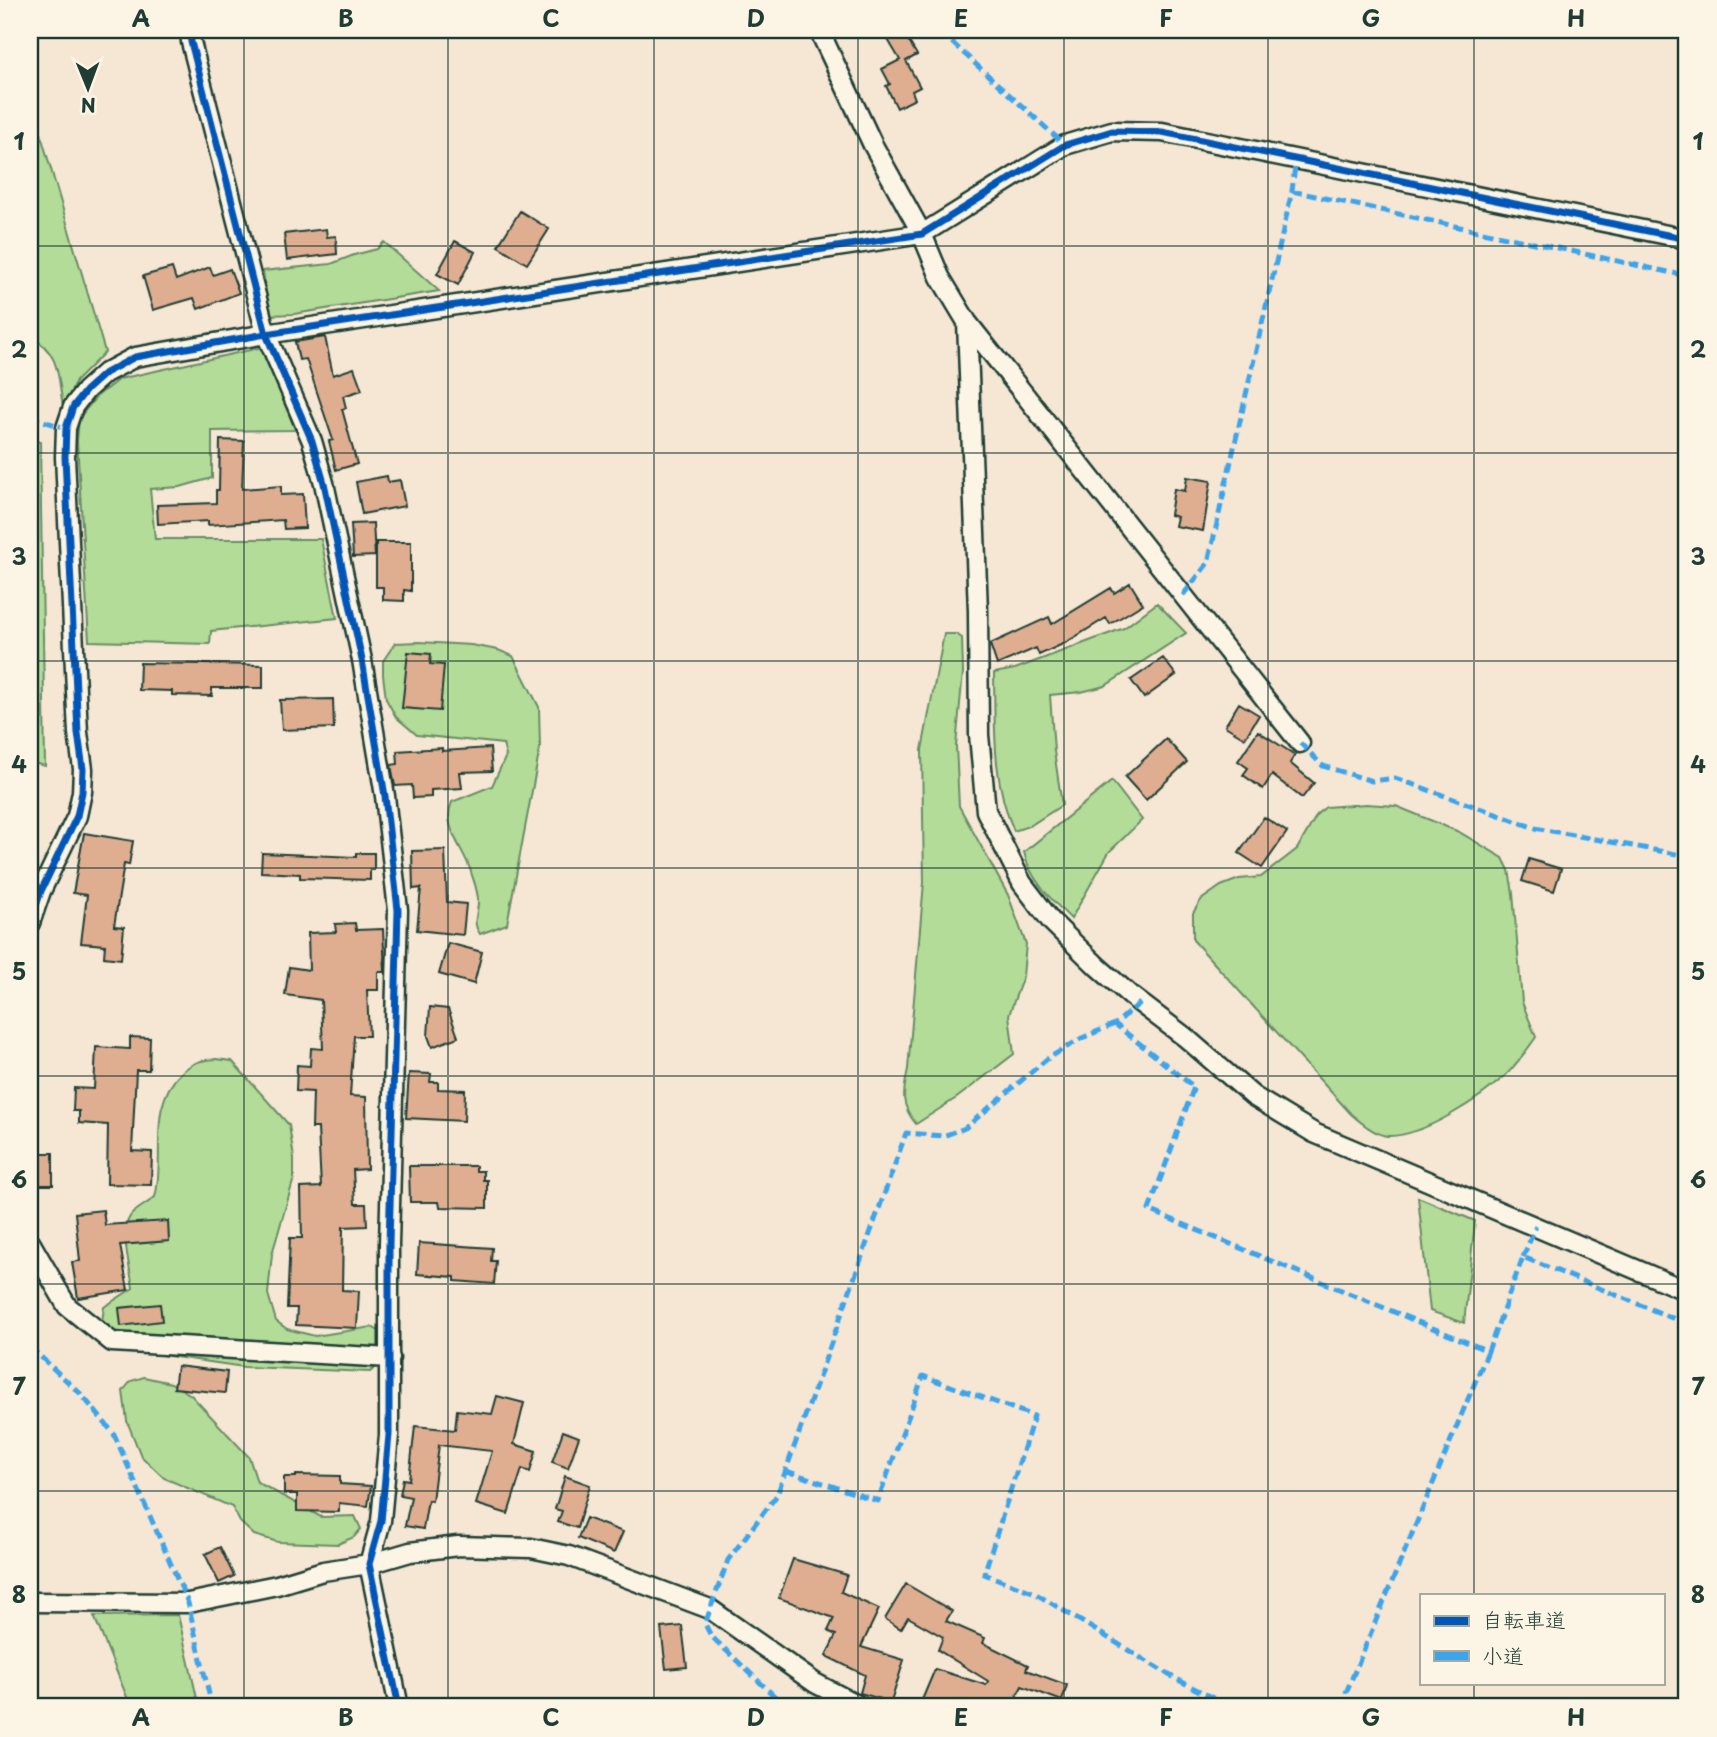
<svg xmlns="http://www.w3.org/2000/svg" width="1717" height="1737" font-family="'Playpen Sans','Klee One',sans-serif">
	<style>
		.green { fill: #b3dc98; stroke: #698c66; stroke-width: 2 }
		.building { fill: #dfae91; stroke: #1f3d34; stroke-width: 2 }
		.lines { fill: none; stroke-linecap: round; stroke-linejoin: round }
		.minor-casing { stroke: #1f3d34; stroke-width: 23 }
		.minor { stroke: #fcf5e5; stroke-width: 18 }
		.quiet { stroke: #3da4eb; stroke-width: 5; stroke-dasharray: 10 5; stroke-linecap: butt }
		.cycleway-casing { stroke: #fcf5e5; stroke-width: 11 }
		.cycleway { stroke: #0057b8; stroke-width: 7 }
		.grid { fill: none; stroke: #1f3d34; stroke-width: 2; stroke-opacity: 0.55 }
		.neatline { fill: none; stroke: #1f3d34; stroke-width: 2.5 }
		.grid-label { font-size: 23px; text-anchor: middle; font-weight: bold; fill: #1f3d34 }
	</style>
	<rect width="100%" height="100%" fill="#f6e7d4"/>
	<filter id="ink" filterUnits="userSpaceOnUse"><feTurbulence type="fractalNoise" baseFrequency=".0143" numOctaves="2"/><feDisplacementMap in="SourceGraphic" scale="14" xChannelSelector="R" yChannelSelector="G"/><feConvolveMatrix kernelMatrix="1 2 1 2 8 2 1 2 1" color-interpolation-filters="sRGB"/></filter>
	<g filter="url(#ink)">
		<path class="green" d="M30 98 105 352 76 381 63 407C58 376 60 352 30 336Z
			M384 242 439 291 294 314 269 315 263 271 331 264 354 255 377 249Z
			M264 347 295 430 212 431V478L180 487 150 489 155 539H321L337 618 211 631 210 644 89 641 77 441 79 418 96 397 119 379Z
			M30 439 40 442 45 766 30 762Z
			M1157 603 1186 633 1105 686 1081 692 1050 695 1054 751 1062 805 1031 825 1014 831C992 782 995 726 994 673L1015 669 1124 628Z
			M944 634H956L962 638 963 672 956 746 959 806 1008 895 1026 944 1023 976 1009 1015 1014 1054 958 1097 916 1124C900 1104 903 1093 908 1069L924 882 922 750Z
			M419 642 471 645 498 650 513 656 539 707 540 748 507 924 480 934C472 923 477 916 478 904 479 893 474 882 471 872 464 848 441 827 452 802L492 786 506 756 503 744 417 735 396 717 386 699 383 675V661L395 643Z
			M1112 781 1142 820 1109 852 1071 919C1051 899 1030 880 1024 852Z
			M1366 804 1396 806 1459 832 1503 858 1509 870 1513 893 1522 1002 1536 1037C1527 1050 1517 1064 1506 1075 1481 1098 1423 1137 1388 1136 1375 1135 1360 1122 1351 1114L1193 940V913L1201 900 1221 886 1239 879 1261 877 1297 849 1318 813 1326 807Z
			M216 1059 232 1061 289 1125 294 1158V1178L272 1254 268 1294 276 1321 287 1329 315 1336 372 1327 382 1333 377 1366 370 1372 244 1367 114 1348 102 1322 104 1307 133 1288C131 1270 117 1226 133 1213 140 1207 148 1203 155 1197 166 1156 146 1105 182 1072 193 1062 201 1060 216 1059Z
			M1418 1197 1475 1221 1464 1323 1430 1311Z
			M144 1377 171 1383 191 1395 249 1457 257 1482 321 1517 355 1516 361 1529 354 1537 338 1544 278 1542 254 1535 240 1522 232 1507 164 1478 141 1456 127 1421 123 1391 131 1381Z
			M178 1615 199 1707H131L94 1616Z"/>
		<path class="building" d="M902 30 917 55 906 61 920 87 912 91 915 99 897 108 886 86 890 84 882 69 900 60 887 38Z
			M520 211 549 229 527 264 498 246Z
			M326 229 327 237 336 236 337 254 287 260 284 234Z
			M455 241 475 252 458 285 437 274Z
			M210 267 213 275 230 269 239 293 198 309 194 298 153 310 143 276 172 268 176 280Z
			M325 337 333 375 354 368 362 390 343 396 346 408 342 409 357 464 336 470 329 441 333 440 306 359 299 360 295 342Z
			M220 440 244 441 242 489 281 486V495L303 494 305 528 284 529 283 520 208 525V521L158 524 157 505 216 503V490H219Z
			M387 476 388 482 400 480 405 506 362 514 356 482Z
			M1187 477 1211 481 1203 531 1175 526 1177 517 1170 515 1174 489 1185 491Z
			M373 523 375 556 353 557 351 524Z
			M376 542H411V591L404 590V601L383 600V587H376Z
			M1130 583 1143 604 1110 624 1106 618 1065 643 1039 655 1036 648 997 665 990 644 1049 617 1052 624 1111 588 1114 593Z
			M408 652 431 654 430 664 444 665 440 711 402 708Z
			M1163 658 1176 675 1144 698 1131 680Z
			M140 663 263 665V688H212V696L172 695V691L139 690Z
			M333 699 334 728 282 730 280 700Z
			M1239 703 1259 715 1245 738 1225 726Z
			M1258 731 1295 755 1290 763 1314 783 1302 798 1272 775 1263 789 1243 775 1248 768 1238 761Z
			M1166 739 1187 762 1146 800 1125 777Z
			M442 748V751L490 748 492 771 460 772 462 788 431 790V797L413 798 412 785 395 786 391 765 398 764 397 751Z
			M1264 817 1287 832 1262 868 1239 853Z
			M84 833 133 841 129 865 124 864 114 926 124 927 121 959 104 957 105 945 81 943 87 895 73 893Z
			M445 850 447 902 466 904 463 935 417 930 421 888 413 889 412 851Z
			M262 853 356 857V853H374V870H370V880L300 878V874L261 872Z
			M1529 859 1561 869 1554 891 1522 881Z
			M355 923 356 930 383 929 385 972H378V990H367L369 1036H354L350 1096 366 1097 367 1169 353 1170 355 1204H366L367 1226 343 1227 342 1290 359 1291 357 1328 296 1325 297 1308H287L290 1238H302L301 1188 321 1187 318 1128H312L313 1092 296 1091 297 1065 310 1066 311 1048 323 1049 321 1000 285 995 289 967 309 970 308 933 336 932 335 924Z
			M448 943 482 952 474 984 439 974Z
			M430 1007 448 1009 458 1037 432 1047 428 1036Z
			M130 1037 150 1038 149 1070H136L132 1151 152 1152 151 1185 107 1184 108 1125 79 1123V1111H73L74 1088 94 1089 96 1047 130 1049Z
			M409 1073 431 1074 430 1082H438V1089L465 1090 464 1121 406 1118Z
			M30 1153H53V1185H30Z
			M409 1166H476V1171H483V1180H487V1208L440 1207 439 1202H410Z
			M103 1210 105 1225 168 1221 169 1241 120 1245 128 1290 78 1298 72 1262 80 1261 75 1213Z
			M419 1243 492 1248 491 1261H496L494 1284 455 1281V1277L417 1274Z
			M160 1304 162 1321 121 1326 119 1308Z
			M177 1366 227 1372 225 1393 174 1388Z
			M497 1396 524 1403 514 1444 536 1451 530 1472 522 1469 508 1514 476 1504 492 1451 439 1445 432 1501 428 1500 423 1529 405 1526 411 1497 400 1495 403 1479 409 1480 415 1426 455 1430 457 1410 492 1414Z
			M563 1431 579 1437 568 1468 552 1462Z
			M296 1475 340 1476V1484L371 1486 368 1506 339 1503V1512L297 1511V1494H284V1477H296Z
			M565 1476 590 1485 577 1528 558 1522 562 1511 555 1509Z
			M586 1518 623 1532 614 1553 578 1538Z
			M220 1547 234 1576 219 1583 205 1554Z
			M793 1559 847 1575 841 1592 879 1609 861 1647 904 1660 891 1702 860 1693 865 1675 826 1656 836 1635 828 1631 834 1618 779 1598Z
			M906 1584 952 1611 946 1621 985 1638 983 1643 1028 1665 1026 1670 1067 1685 1062 1701 1022 1686 1011 1707H919L935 1669 986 1685 988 1681 938 1650 943 1637 908 1617 901 1629 885 1619Z
			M682 1626 687 1667 666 1669 661 1628Z"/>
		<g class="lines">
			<defs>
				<path id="minor" d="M190 30 191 42 266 334 312 441 324 483 362 660 385 796 398 910 389 1244V1435L381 1521 369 1564 399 1707
					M819 30 873 145 922 234 940 277 967 322 1300 743
					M967 322 978 611 979 735 986 811 1022 883 1051 921 1098 967 1131 996 1185 1037 1253 1096 1314 1133 1687 1291
					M30 923 41 891 77 816 82 792 83 769 78 733 65 457 66 428 73 407 86 390 105 373 135 357 266 334 922 234 1065 145 1112 131 1162 132 1687 239
					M30 1242 67 1306 112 1342 390 1358
					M30 1602 188 1603 277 1585 323 1571 369 1564 410 1552 458 1546 531 1548 569 1556 710 1609 815 1683 861 1707"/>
			</defs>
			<use href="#minor" class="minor-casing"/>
			<use href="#minor" class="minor"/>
			<path class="quiet" d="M944 30 948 39 1065 145
				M1292 191 1687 276
				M30 417 66 428
				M1183 595 1208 563 1292 191 1296 158
				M1300 743 1323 766 1372 781 1395 778 1535 828 1687 856
				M1140 1003 1115 1024 1194 1087 1149 1210 1488 1351 1523 1257 1687 1324
				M1523 1257 1536 1226
				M30 1347 81 1394 114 1434 188 1603 212 1707
				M786 1471 878 1501 923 1376 1034 1416 984 1574 1033 1592 1169 1675 1230 1707
				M786 1707 711 1636 705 1624 728 1560 777 1495 906 1133 943 1136 965 1128 1047 1059 1082 1038 1115 1024
				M1340 1707 1488 1351"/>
			<defs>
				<path id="cycleway" d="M190 30 191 42 266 334 312 441 324 483 362 660 385 796 398 910 389 1244V1435L381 1521 369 1564 399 1707
					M30 923 41 891 77 816 82 792 83 769 78 733 65 457 66 428 73 407 86 390 105 373 135 357 266 334 922 234 1065 145 1112 131 1162 132 1687 239"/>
			</defs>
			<use href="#cycleway" class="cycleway-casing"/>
			<use href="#cycleway" class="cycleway"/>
		</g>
	</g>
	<path class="grid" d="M244 30V1707M448 30V1707M654 30V1707M858 30V1707M1064 30V1707M1268 30V1707M1474 30V1595M30 246H1687M30 453H1687M30 661H1687M30 868H1687M30 1076H1687M30 1284H1687M30 1491H1687M1474 1683V1707"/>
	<rect width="1717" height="1737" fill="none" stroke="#fcf5e5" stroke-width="77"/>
	<rect x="1420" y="1594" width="245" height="91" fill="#fcf5e5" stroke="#a4ab9e" stroke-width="2"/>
	<rect x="1434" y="1616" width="35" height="10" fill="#0057b8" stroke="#a4ab9e" stroke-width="2"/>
	<text x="1482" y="1628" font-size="21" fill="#1f3d34">自転車道</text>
	<rect x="1434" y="1651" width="35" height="10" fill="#3da4eb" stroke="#a4ab9e" stroke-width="2"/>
	<text x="1482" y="1664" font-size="21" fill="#1f3d34">小道</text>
	<g transform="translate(88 88) rotate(179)" stroke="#fcf5e5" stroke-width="5" paint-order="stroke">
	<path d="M0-5L12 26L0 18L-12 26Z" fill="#1f3d34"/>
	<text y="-10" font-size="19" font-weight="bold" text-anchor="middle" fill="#1f3d34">N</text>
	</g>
	<rect x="38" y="38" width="1640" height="1660" class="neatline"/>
	<g class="grid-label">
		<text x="141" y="27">A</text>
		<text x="346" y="27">B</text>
		<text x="551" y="27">C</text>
		<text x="756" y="27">D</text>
		<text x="961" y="27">E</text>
		<text x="1166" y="27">F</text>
		<text x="1371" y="27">G</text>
		<text x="1576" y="27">H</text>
		<text x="19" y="150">1</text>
		<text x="1698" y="150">1</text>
		<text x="19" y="358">2</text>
		<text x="1698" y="358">2</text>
		<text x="19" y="565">3</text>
		<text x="1698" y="565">3</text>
		<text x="19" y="773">4</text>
		<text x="1698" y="773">4</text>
		<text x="19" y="980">5</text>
		<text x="1698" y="980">5</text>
		<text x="19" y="1188">6</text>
		<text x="1698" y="1188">6</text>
		<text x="19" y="1395">7</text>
		<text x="1698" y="1395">7</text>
		<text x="19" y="1603">8</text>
		<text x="1698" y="1603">8</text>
		<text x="141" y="1726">A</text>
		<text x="346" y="1726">B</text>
		<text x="551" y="1726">C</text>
		<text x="756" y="1726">D</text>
		<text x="961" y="1726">E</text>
		<text x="1166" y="1726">F</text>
		<text x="1371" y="1726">G</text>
		<text x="1576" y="1726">H</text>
	</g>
</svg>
